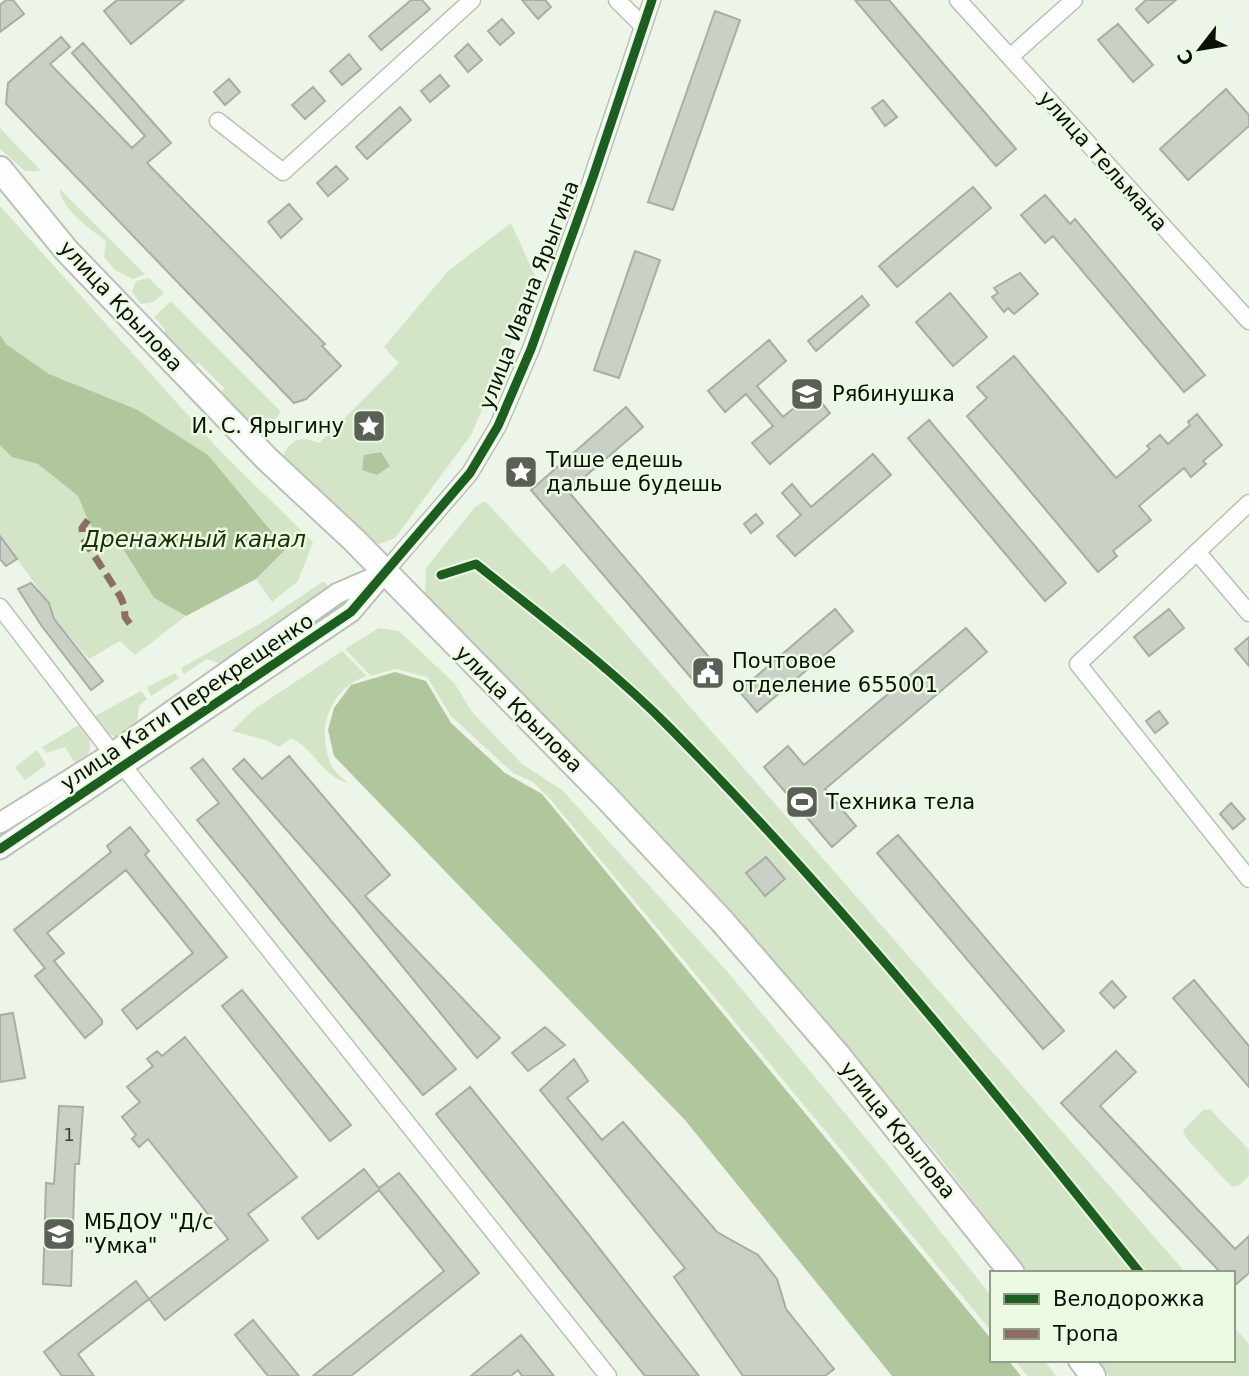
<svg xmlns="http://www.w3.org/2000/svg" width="1249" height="1376" font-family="'DejaVu Sans',sans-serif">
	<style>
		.green { fill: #d3e5c6 }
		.water { fill: #b0c79e }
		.building { fill: #cad0c6; stroke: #a8aea4; stroke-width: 2 }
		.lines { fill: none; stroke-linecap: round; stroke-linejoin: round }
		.minor-casing { stroke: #bbc1b6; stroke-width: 19 }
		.tertiary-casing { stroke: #bbc1b6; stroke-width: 23 }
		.primary-casing { stroke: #bbc1b6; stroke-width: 28 }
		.minor { stroke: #fcfdfc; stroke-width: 16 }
		.tertiary { stroke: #fcfdfc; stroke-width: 19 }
		.primary { stroke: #fcfdfc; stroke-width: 24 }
		.quiet { stroke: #8d6e63; stroke-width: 7; stroke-dasharray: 14 7; stroke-linecap: butt }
		.cycleway-casing { stroke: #ecfae2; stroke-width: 13 }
		.cycleway { stroke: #1b5e20; stroke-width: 9 }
		.labels { text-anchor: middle; stroke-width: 5; stroke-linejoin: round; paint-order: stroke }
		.number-label { font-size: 18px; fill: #3b4038 }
		.street-label { font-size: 21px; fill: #0b1008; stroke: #ecfae2 }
		.poi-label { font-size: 21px; fill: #0b1008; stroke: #ecfae2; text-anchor: start }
		.water-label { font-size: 23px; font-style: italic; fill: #1c3008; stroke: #ecfae2 }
	</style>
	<rect width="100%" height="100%" fill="#edf4e8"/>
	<path class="green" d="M0 128 41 171H25L0 149Z
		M60 189 145 274 133 279 115 270 104 257 106 241C91 229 61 210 60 189Z
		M0 206 222 453 313 542 298 581 272 602 256 579 286 549 136 409 49 374 6 344 0 335Z
		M511 223 536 278 506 356 471 435 395 538 379 544 366 539 287 464 283 457C290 438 302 436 319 443L329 434 399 363 384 347 448 271Z
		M149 278 164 293 153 302 141 304 132 292 136 281Z
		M171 301 281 412 265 432 256 434 220 398 224 388 199 363 189 365 163 339 165 329 154 317Z
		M0 445 13 457 38 464 78 496 89 523 121 546 154 598 186 616 135 655 120 641 89 659 54 619 49 603 0 536Z
		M485 501 552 573 564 563 1186 1273H1029L936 1153 754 941 425 600 426 568 475 507Z
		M324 581 331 590 224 665 207 659 184 674 181 668 261 623Z
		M379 628 399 631 455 684 472 712 522 764 562 790 725 969 888 1165 992 1297V1332L551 800 533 782 513 773 451 716 427 677 395 669 371 676 345 649Z
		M342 651 367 676C331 688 316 726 330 762 332 770 342 777 348 783 320 775 316 750 291 738L279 747 266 740 232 731 253 710Z
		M175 673 179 678 151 696 147 687Z
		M141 691 147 699 139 706 137 722 117 737 107 734 91 718Z
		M79 725C87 734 94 742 88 754L75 763 65 747 47 753 42 747Z
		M37 750 46 765 25 780 15 767Z
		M1210 1109 1249 1150V1176L1238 1186H1231L1186 1138 1183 1130 1203 1110Z
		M1233 1326 1249 1344V1376H1109L1097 1360H1233Z
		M1015 1360H1044L1056 1376H1027Z"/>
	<path class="water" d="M0 335 6 344 49 374 136 409 208 455 286 549 256 579 186 616 154 598 121 546H109L89 523 78 496 38 464 12 457 0 445Z
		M381 452 390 466 377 475 362 470 364 455Z
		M395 672 426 681 451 723 505 773 542 794 992 1340V1360H1008L1021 1376H892L685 1120 334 756 328 730 334 708 351 685Z"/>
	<path class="building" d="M6 0H13L24 14 0 32V5Z
		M117 0H184L131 44 104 11Z
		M411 0H422L430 9 381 50 369 36Z
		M522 0H545L551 7 538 19Z
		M855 0H889L1016 149 996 166Z
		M1146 0H1176L1148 23 1136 9Z
		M715 11 740 20 673 210 648 202Z
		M502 19 514 33 500 45 488 31Z
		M1118 24 1153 65 1133 82 1098 40Z
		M61 37 70 47 50 64 132 148 145 136 72 53 83 43 171 143 147 163 325 344 322 346 341 366 306 399 294 403 6 104 8 83Z
		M468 44 482 60 468 72 455 56Z
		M349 54 361 69 342 85 330 71Z
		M440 75 449 86 430 102 421 91Z
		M229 79 240 92 225 105 214 92Z
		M313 87 325 101 305 119 292 105Z
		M1226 89 1249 115V126L1188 180 1160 149Z
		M883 100 897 117 885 126 872 108Z
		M400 107 411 120 367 159 356 147Z
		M336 166 348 179 328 196 317 183Z
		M973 187 991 208 897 287 879 266Z
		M1045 195 1070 224 1075 219 1205 375 1184 392 1053 236 1045 243 1021 215Z
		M289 204 302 219 281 238 268 222Z
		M635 251 660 260 619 378 594 370Z
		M1020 273 1038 294 1014 314 1008 308 1004 312 992 297 998 293 994 288Z
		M950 293 987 337 953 366 916 322Z
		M862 296 869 305 816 351 808 341Z
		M769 340 786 361 757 386 783 417 813 392 830 413 770 464 752 443 773 426 746 394 725 412 708 391Z
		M1014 356 1116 478 1150 449 1147 446 1160 435 1168 444 1190 425 1188 422 1197 414 1222 445 1203 461 1206 464 1191 477 1184 468 1139 506 1151 520 1113 551 1117 556 1098 572 967 416 987 398 977 387Z
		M626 407 643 427 568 491 719 669 699 687 531 490Z
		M929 420 1066 583 1045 601 908 438Z
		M873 454 891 475 795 556 777 536 801 515 782 493 792 484 811 507Z
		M756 514 763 523 751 533 744 524Z
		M0 536 17 559 6 566 0 559Z
		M31 583 49 603 54 619 103 681 91 690 41 625 18 589Z
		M835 609 853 631 757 712 739 691Z
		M1169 609 1184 628 1149 656 1134 637Z
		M966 628 987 652 825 789 856 826 832 847 764 767 788 746 804 765Z
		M1249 637V666L1235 649Z
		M1159 711 1168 723 1155 733 1146 721Z
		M289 756 390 875 365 896 500 1038 477 1058 351 903 233 769 244 759 262 779Z
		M203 759 332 922 456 1069 423 1095 197 820 219 803 191 768Z
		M1231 803 1245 819 1233 829 1220 814Z
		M130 827 149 851 145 855 227 957 137 1029 122 1010 193 953 126 870 47 933 64 953 54 961 102 1020V1024L85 1038 35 976 45 968 14 930 111 852 107 846Z
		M898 835 1064 1031 1043 1049 877 853Z
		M766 857 785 879 765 896 746 873Z
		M1194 980 1249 1046V1087L1173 998Z
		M1112 981 1126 997 1114 1008 1100 993Z
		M242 990 351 1125 330 1141 222 1006Z
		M13 1013 25 1078 0 1082V1015Z
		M545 1027 565 1045 528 1071 512 1053Z
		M185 1037 297 1177 248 1214 268 1240 165 1320 149 1299 228 1239 148 1139 139 1147 132 1139 136 1135 122 1117 140 1102 127 1087 153 1066 147 1059 157 1051 162 1056Z
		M1116 1051 1136 1072 1100 1106 1235 1249 1249 1236V1273L1233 1287V1273H1221L1061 1103Z
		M574 1059 588 1081 567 1098 602 1140 623 1122 717 1232 758 1255 777 1279 786 1309 834 1369 825 1376H743L674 1277 685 1268 540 1090Z
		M470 1087 581 1225 699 1376H645L436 1114Z
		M59 1106 83 1107 79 1164H75L71 1286 43 1284 46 1183 54 1184Z
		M364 1169 379 1188 399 1173 479 1273 351 1376H313L444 1271 379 1190 318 1239 302 1218Z
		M136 1281 149 1299 78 1354 94 1376H62L44 1352Z
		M253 1320 299 1376H268L235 1335Z
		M521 1335 554 1376H522L518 1370 511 1376H471Z"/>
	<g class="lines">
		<defs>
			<path id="minor" d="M617 0 643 26
				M958 0 1249 321
				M1010 57 1074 0
				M218 121 283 172 472 0
				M1249 503 1078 664 1249 879
				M1198 553 1249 613
				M384 573 470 473 498 426 531 349 582 208 652 0
				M0 607 112 753
				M124 767 608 1376"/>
			<path id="tertiary" d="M0 823 112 753 338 593 380 575
				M0 849 351 612 384 573"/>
			<path id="primary" d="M0 169 67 251 267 459 353 539 606 797 722 921 837 1054 1012 1273
				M1081 1360 1093 1376"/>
		</defs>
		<use href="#minor" class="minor-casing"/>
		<use href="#tertiary" class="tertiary-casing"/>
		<use href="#primary" class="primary-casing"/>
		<use href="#minor" class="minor"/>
		<use href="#tertiary" class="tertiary"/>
		<use href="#primary" class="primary"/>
		<path class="quiet" d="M88 520 82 528 83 538 120 596 124 605 125 617 132 627"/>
		<defs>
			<path id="cycleway" d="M441 575 476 564C541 616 611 668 670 728 838 898 990 1086 1140 1273
				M0 849 351 612 470 473 498 426 531 349 593 177 652 0"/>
		</defs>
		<use href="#cycleway" class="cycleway-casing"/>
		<use href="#cycleway" class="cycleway"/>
	</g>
	<defs>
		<symbol id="school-square" viewBox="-11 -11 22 22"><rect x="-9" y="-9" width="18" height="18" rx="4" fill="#5a6056" stroke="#ecfae2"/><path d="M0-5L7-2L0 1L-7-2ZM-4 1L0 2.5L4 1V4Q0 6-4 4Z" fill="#fff"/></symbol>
		<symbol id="sight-square" viewBox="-11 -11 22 22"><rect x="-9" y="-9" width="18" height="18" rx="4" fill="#5a6056" stroke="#ecfae2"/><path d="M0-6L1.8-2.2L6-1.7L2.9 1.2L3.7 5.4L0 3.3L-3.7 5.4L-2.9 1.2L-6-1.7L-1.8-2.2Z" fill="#fff"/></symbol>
		<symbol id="civic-square" viewBox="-11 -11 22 22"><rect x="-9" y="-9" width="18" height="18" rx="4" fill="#5a6056" stroke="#ecfae2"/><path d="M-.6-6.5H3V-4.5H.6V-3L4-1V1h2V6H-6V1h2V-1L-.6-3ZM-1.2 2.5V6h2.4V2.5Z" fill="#fff"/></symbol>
		<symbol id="stadium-square" viewBox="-11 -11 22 22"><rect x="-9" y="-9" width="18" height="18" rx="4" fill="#5a6056" stroke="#ecfae2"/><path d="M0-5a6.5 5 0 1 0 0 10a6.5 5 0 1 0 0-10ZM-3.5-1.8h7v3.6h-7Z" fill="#fff"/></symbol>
	</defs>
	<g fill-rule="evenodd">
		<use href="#school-square" x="788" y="375" width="38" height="38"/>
		<use href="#sight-square" x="350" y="407" width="38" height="38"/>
		<use href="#sight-square" x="502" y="453" width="38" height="38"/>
		<use href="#civic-square" x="689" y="654" width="38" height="38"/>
		<use href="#stadium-square" x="783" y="783" width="38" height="38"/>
		<use href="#school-square" x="40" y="1215" width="38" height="38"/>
	</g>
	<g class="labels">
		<g class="number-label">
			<text x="69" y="1141">1</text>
		</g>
		<g class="street-label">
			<text transform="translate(1103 161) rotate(48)" y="7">улица Тельмана</text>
			<text transform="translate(529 295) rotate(-69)" y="7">улица Ивана Ярыгина</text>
			<text transform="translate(121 306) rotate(47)" y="7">улица Крылова</text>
			<text transform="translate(187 702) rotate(-34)" y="7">улица Кати Перекрещенко</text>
			<text transform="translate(519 709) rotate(45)" y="7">улица Крылова</text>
			<text transform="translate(898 1130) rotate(51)" y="7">улица Крылова</text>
		</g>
		<g class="poi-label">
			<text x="832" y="401">Рябинушка</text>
			<text x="344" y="433" text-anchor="end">И. С. Ярыгину</text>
			<text x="546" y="467">Тише едешь<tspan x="546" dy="24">дальше будешь</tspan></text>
			<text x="732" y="668">Почтовое<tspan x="732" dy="24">отделение 655001</tspan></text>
			<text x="826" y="809">Техника тела</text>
			<text x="84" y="1229">МБДОУ "Д/с<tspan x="84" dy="24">"Умка"</tspan></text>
		</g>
		<g class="water-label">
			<text x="194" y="547">Дренажный канал</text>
		</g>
	</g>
	<rect x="990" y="1271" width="245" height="91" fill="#ecfae2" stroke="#929c8b" stroke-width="2"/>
	<rect x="1004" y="1294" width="35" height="10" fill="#1b5e20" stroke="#929c8b" stroke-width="2"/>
	<text x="1053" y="1306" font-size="21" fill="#0b1008">Велодорожка</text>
	<rect x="1004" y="1329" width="35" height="10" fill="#8d6e63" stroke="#929c8b" stroke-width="2"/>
	<text x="1053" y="1341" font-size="21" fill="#0b1008">Тропа</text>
	<g transform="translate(1200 49) rotate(239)" stroke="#ecfae2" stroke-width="5" paint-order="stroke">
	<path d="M0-5L12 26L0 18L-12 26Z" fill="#0b1008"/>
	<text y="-10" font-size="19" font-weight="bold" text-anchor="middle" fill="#0b1008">С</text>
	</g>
</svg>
